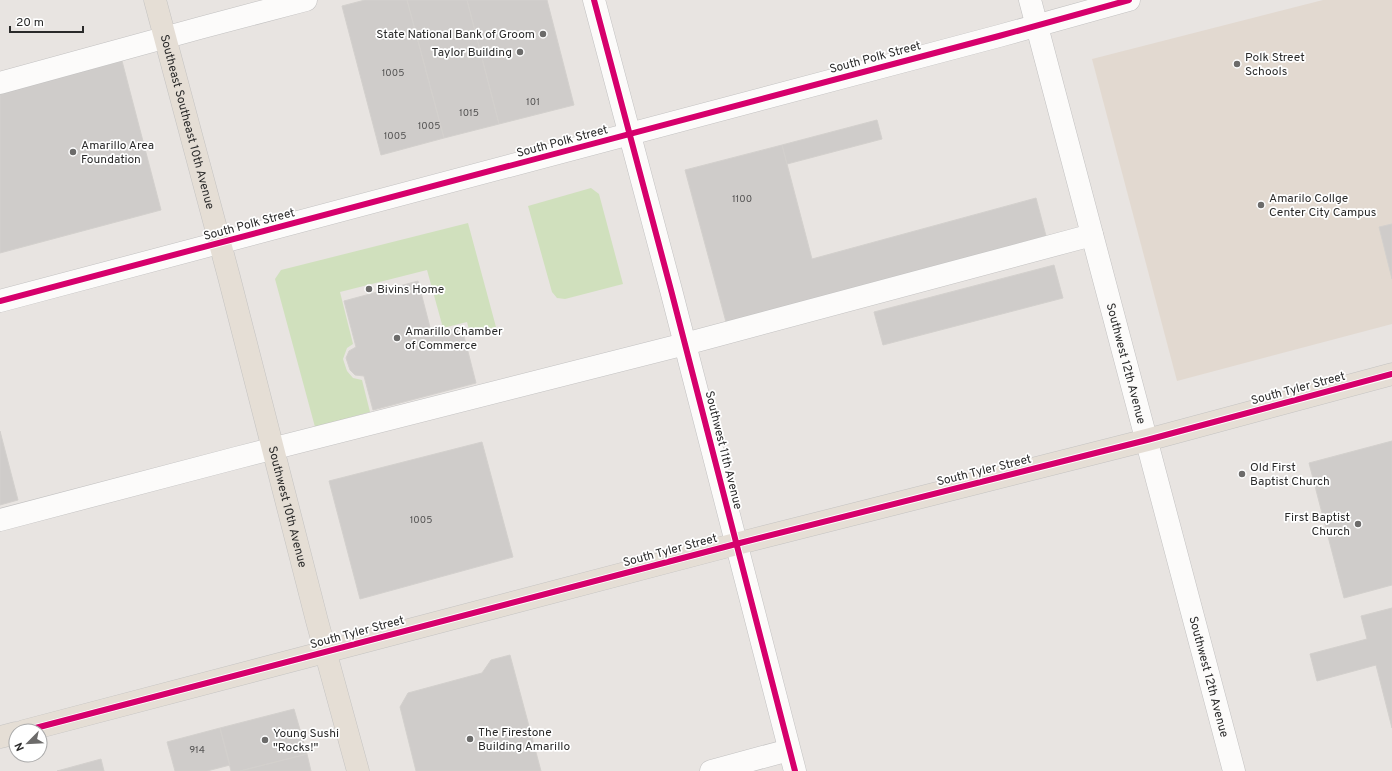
<svg xmlns="http://www.w3.org/2000/svg" width="1392" height="771" font-family="Overpass,sans-serif">
	<style>
		.education { fill: #e2d9d0 }
		.green { fill: #d0e0bd }
		.building { fill: #cfccca; stroke: #d3d0cd }
		.lines { fill: none; stroke-linecap: round; stroke-linejoin: round }
		.minor-casing { stroke: #c2c1c1; stroke-width: 23 }
		.major-casing { stroke: #c4c3c2; stroke-width: 23 }
		.minor { stroke: #fcfbfa; stroke-width: 22 }
		.major { stroke: #e5ded5; stroke-width: 22 }
		.cycleway-casing { stroke: #fff; stroke-width: 8 }
		.cycleway { stroke: #d6006c; stroke-width: 6 }
		.poi-dot { fill: #6c6b6a; stroke: #fff; stroke-width: 1.5 }
		.labels { text-anchor: middle; stroke-width: 3.5; stroke-linejoin: round; paint-order: stroke }
		.number-label { font-size: 10px; fill: #545353 }
		.poi-label { font-size: 12px; fill: #2a2a2a; stroke: #fff; text-anchor: start }
		.street-label { font-size: 12px; fill: #2a2a2a; stroke: #fff }
	</style>
	<rect width="100%" height="100%" fill="#e8e4e1"/>
	<path class="education" d="M1323 0H1392V324L1177 381 1092 59Z"/>
	<path class="green" d="M591 188 599 194 623 284 565 299 557 298 552 292 528 206Z
		M468 223 496 327 470 333 467 322 443 328 427 270 340 292 353 344 347 348 343 359 347 371 353 378 362 380 370 412 315 427 275 279 281 270Z"/>
	<path class="building" d="M365 0H407L444 138 381 155 342 6Z
		M407 0H467L499 124 444 138Z
		M467 0H547L574 105 499 124Z
		M122 61 161 210 0 253V93Z
		M877 120 882 139 787 164 782 145Z
		M782 145 812 259 1036 198 1046 236 726 322 685 170Z
		M1392 224V279L1379 227Z
		M1054 265 1063 298 883 345 874 312Z
		M418 281 432 335 464 326 467 335 464 336 476 383 373 410 364 376 355 375 350 370 346 358 349 351 356 347 344 301Z
		M0 431 18 500 0 505Z
		M1392 441V585L1344 598 1309 463Z
		M482 442 513 557 360 599 329 481Z
		M1392 608V728L1376 665 1317 681 1310 654 1367 639 1361 616Z
		M510 655 541 771H416L400 707 408 693 482 673 491 660Z
		M294 709 307 754 240 771H231L220 728Z
		M220 728 230 765 207 771H175L167 742Z
		M307 754 311 771H240Z
		M101 759 104 771H57Z"/>
	<g class="lines">
		<defs>
			<g id="minor">
				<path d="M594 0 671 290 795 771"/>
				<path id="s1" d="M1030 0 1234 771"/>
				<path d="M0 83 200 28 306 0"/>
				<path d="M0 301 999 36 1129 0"/>
				<path d="M0 520 236 458 685 344 1092 235"/>
				<path d="M711 771 789 750"/>
			</g>
			<g id="major">
				<path id="s2" d="M155 0 229 277 317 621 358 771"/>
				<path d="M24 731 736 544 1147 440 1392 374"/>
				<path d="M0 737 16 733"/>
			</g>
		</defs>
		<use href="#minor" class="minor-casing"/>
		<use href="#major" class="major-casing"/>
		<use href="#minor" class="minor"/>
		<use href="#major" class="major"/>
		<defs>
			<path id="cycleway" d="M594 0 671 290 795 771
				M0 301 999 36 1129 0
				M24 731 736 544 1147 440 1392 374"/>
		</defs>
		<use href="#cycleway" class="cycleway-casing"/>
		<use href="#cycleway" class="cycleway"/>
	</g>
	<g class="poi-dot">
		<circle cx="543" cy="34" r="4"/>
		<circle cx="520" cy="52" r="4"/>
		<circle cx="1237" cy="64" r="4"/>
		<circle cx="73" cy="152" r="4"/>
		<circle cx="1261" cy="205" r="4"/>
		<circle cx="369" cy="289" r="4"/>
		<circle cx="397" cy="338" r="4"/>
		<circle cx="1242" cy="474" r="4"/>
		<circle cx="1358" cy="524" r="4"/>
		<circle cx="470" cy="739" r="4"/>
		<circle cx="265" cy="740" r="4"/>
	</g>
	<g class="labels">
		<g class="number-label">
			<text x="393" y="76">1005</text>
			<text x="533" y="105">101</text>
			<text x="469" y="116">1015</text>
			<text x="429" y="129">1005</text>
			<text x="395" y="139">1005</text>
			<text x="742" y="202">1100</text>
			<text x="421" y="523">1005</text>
			<text x="197" y="753">914</text>
		</g>
		<g class="poi-label">
			<text x="535" y="38" text-anchor="end">State National Bank of Groom</text>
			<text x="512" y="56" text-anchor="end">Taylor Building</text>
			<text x="1245" y="61">Polk Street<tspan x="1245" dy="14">Schools</tspan></text>
			<text x="81" y="149">Amarillo Area<tspan x="81" dy="14">Foundation</tspan></text>
			<text x="1269" y="202">Amarilo Collge<tspan x="1269" dy="14">Center City Campus</tspan></text>
			<text x="377" y="293">Bivins Home</text>
			<text x="405" y="335">Amarillo Chamber<tspan x="405" dy="14">of Commerce</tspan></text>
			<text x="1250" y="471">Old First<tspan x="1250" dy="14">Baptist Church</tspan></text>
			<text x="1350" y="521" text-anchor="end">First Baptist<tspan x="1350" dy="14">Church</tspan></text>
			<text x="478" y="736">The Firestone<tspan x="478" dy="14">Building Amarillo</tspan></text>
			<text x="273" y="737">Young Sushi<tspan x="273" dy="14">"Rocks!"</tspan></text>
		</g>
		<g class="street-label">
			<text transform="translate(875 57) rotate(-15)" y="4">South Polk Street</text>
			<text dy="4" stroke="none"><textPath href="#s2" startOffset="126">Southeast Southeast 10th Avenue</textPath></text>
			<text transform="translate(562 141) rotate(-15)" y="4">South Polk Street</text>
			<text transform="translate(249 224) rotate(-15)" y="4">South Polk Street</text>
			<text dy="4" stroke="none"><textPath href="#s1" startOffset="376">Southwest 12th Avenue</textPath></text>
			<text transform="translate(1298 388) rotate(-15)" y="4">South Tyler Street</text>
			<text transform="translate(724 450) rotate(76)" y="4">Southwest 11th Avenue</text>
			<text transform="translate(984 470) rotate(-14)" y="4">South Tyler Street</text>
			<text dy="4" stroke="none"><textPath href="#s2" startOffset="524">Southwest 10th Avenue</textPath></text>
			<text transform="translate(670 550) rotate(-15)" y="4">South Tyler Street</text>
			<text transform="translate(357 632) rotate(-15)" y="4">South Tyler Street</text>
			<text dy="4" stroke="none"><textPath href="#s1" startOffset="700">Southwest 12th Avenue</textPath></text>
		</g>
	</g>
	<g transform="translate(28 743) rotate(246)"><circle r="19" fill="#ffffff" stroke="#aaaaaa"/>
	<path d="M0-3L7 15L0 10L-7 15Z" fill="#6c6b6a"/>
	<text y="-6" font-size="11" font-weight="bold" text-anchor="middle" fill="#2a2a2a">N</text>
	</g>
	<path d="M10 26v6h73v-6" fill="none" stroke="#2a2a2a" stroke-width="2"/>
	<text x="16" y="26" font-size="12" fill="#2a2a2a" stroke="#ffffff" stroke-width="3" paint-order="stroke">20 m</text>
</svg>
